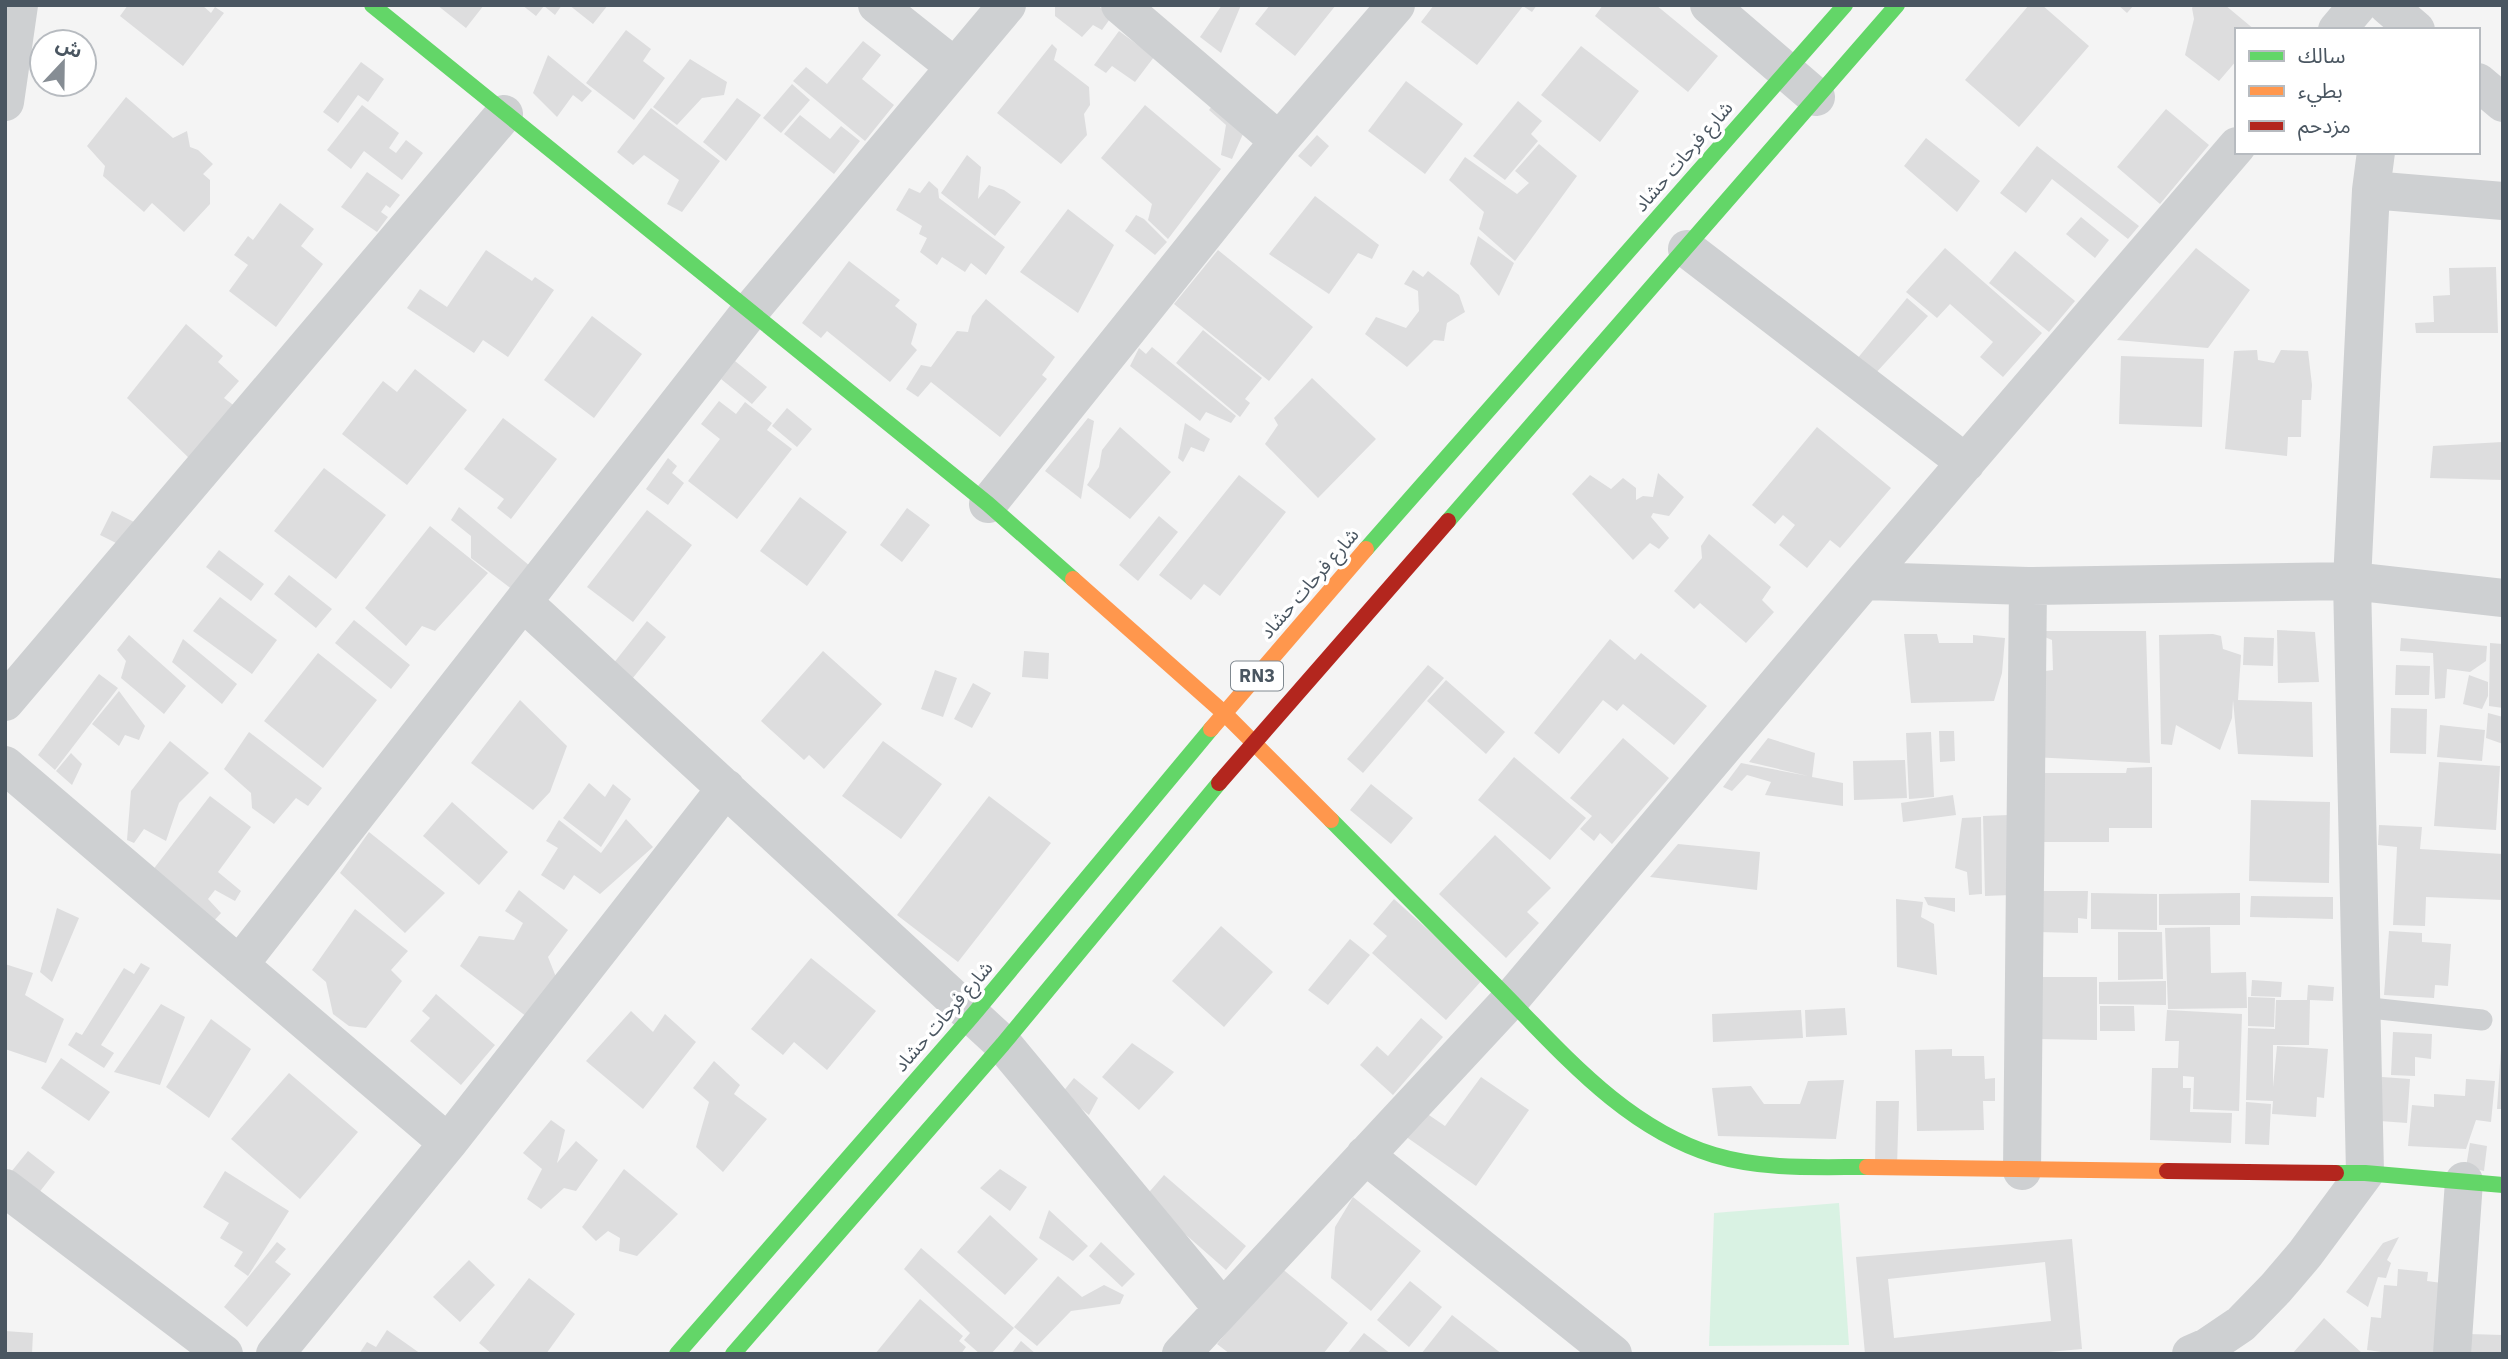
<svg xmlns="http://www.w3.org/2000/svg" width="2508" height="1359" font-family="'IBM Plex Sans','Noto Sans Arabic',sans-serif">
	<style>
		.grass { fill: #d9f2e3 }
		.building { fill: #ddddde; fill-rule: evenodd }
		.lines { fill: none; stroke-linecap: round; stroke-linejoin: round }
		.lane { stroke: #ced0d2; stroke-width: 21 }
		.street { stroke: #ced0d2; stroke-width: 38 }
		.fast { stroke: #63d668; stroke-width: 16 }
		.slow { stroke: #ff974d; stroke-width: 16 }
		.jam { stroke: #b3261e; stroke-width: 16 }
		.labels { text-anchor: middle; stroke-width: 7; stroke-linejoin: round; paint-order: stroke }
		.shield { fill: #fff; stroke: #808990; stroke-width: 2 }
		.shield-label { font-size: 18px; font-weight: bold; fill: #4a5661 }
		.street-label { font-size: 19px; fill: #4a5661; stroke: #fff }
	</style>
	<rect width="100%" height="100%" fill="#f4f4f4"/>
	<path class="grass" d="M1839 1203 1849 1345 1709 1346 1714 1213Z"/>
	<path class="building" d="M128 5H202L211 13 215 7 224 13 183 66 120 16Z
		M437 5H484L466 28Z
		M522 5H562L555 15 544 6 536 16Z
		M569 5H608L593 24Z
		M1055 5H1097L1112 16 1102 30 1093 25 1082 37 1055 16Z
		M1222 5H1241L1221 53 1200 37Z
		M1270 5H1336L1295 56 1255 24Z
		M1434 5H1537L1532 12 1523 6 1477 65 1421 22Z
		M1603 5H1656L1718 56 1688 92 1595 16Z
		M2029 5H2042L2089 46 2019 127 1965 80Z
		M2118 5H2134L2127 13Z
		M2194 5H2225L2255 30H2237V60L2219 81 2185 55 2194 19 2192 8Z
		M626 30 651 49 643 61 665 78 634 120 586 83Z
		M1119 31 1154 57 1135 82 1112 66 1106 73 1094 65Z
		M863 41 881 55 862 79 894 105 865 141 793 81 806 67 827 84Z
		M1052 44 1057 49 1054 60 1089 87 1090 105 1084 114 1087 135 1061 164 997 113Z
		M1581 46 1639 91 1600 142 1541 95Z
		M548 55 592 91 582 102 573 95 557 117 533 93Z
		M690 59 727 82 724 95 702 98 677 125 653 107Z
		M361 62 384 79 368 102 358 95 338 123 323 112Z
		M1406 81 1463 124 1425 174 1368 131Z
		M792 84 810 100 781 133 763 118Z
		M126 97 173 138 187 131 190 147 198 150 213 164 203 174 210 180V204L184 232 152 203 144 212 103 176 105 166 87 146Z
		M737 98 761 115 726 161 703 142Z
		M1216 101 1246 127 1232 159 1221 155 1226 125 1209 110Z
		M1518 101 1542 121 1531 134 1538 141 1505 180 1473 156Z
		M362 105 399 133 389 148 396 153 406 140 423 153 402 180 364 151 351 169 327 150Z
		M1145 105 1221 169 1168 239 1148 220 1152 204 1101 158Z
		M651 108 720 161 682 212 667 204 679 180 644 155 633 165 617 152Z
		M2166 109 2209 145 2160 204 2117 167Z
		M800 115 830 139 841 126 860 141 834 174 784 134Z
		M1317 135 1329 146 1311 167 1298 156Z
		M1926 138 1980 181 1957 212 1904 166Z
		M1539 144 1577 176 1515 261 1479 229 1484 212 1449 180 1465 157 1517 194 1529 183 1515 171Z
		M2037 146 2139 226 2128 239 2052 179 2026 213 2000 193Z
		M967 155 981 167 978 199 989 185 1004 190 1021 202 995 236 941 193Z
		M367 172 400 195 390 208 386 205 381 212 388 217 377 232 341 207Z
		M929 181 938 189 939 198 1005 247 986 275 971 263 965 272 942 257 937 265 920 252 927 238 919 234 922 226 896 210 909 188 920 193Z
		M1315 196 1379 245 1372 259 1358 253 1329 294 1269 254Z
		M280 203 314 229 301 246 323 264 276 327 229 291 248 265 234 255 248 236 253 240Z
		M1068 209 1114 245 1078 313 1020 272Z
		M1136 215 1144 219 1167 242 1155 255 1125 231Z
		M2081 217 2109 240 2095 258 2066 234Z
		M1478 236 1514 263 1499 296 1470 264Z
		M1945 248 2042 333 2003 377 1980 357 1993 342 1950 304 1937 318 1906 292Z
		M2196 248 2250 290 2208 348 2117 340Z
		M486 250 532 281 535 277 554 290 508 357 483 340 474 353 407 308 420 289 447 307Z
		M1218 250 1313 327 1269 381 1174 304Z
		M2015 251 2075 301 2049 332 1989 283Z
		M849 261 900 300 895 306 917 324 911 344 917 350 890 382 827 331 821 338 802 323Z
		M2496 267 2498 333H2416L2415 323 2434 322 2433 296 2450 295 2449 268Z
		M1413 270 1423 277 1428 271 1459 295 1465 312 1447 323 1444 341 1434 340 1407 367 1365 334 1376 317 1406 328 1419 311 1418 291 1404 284Z
		M1907 298 1928 316 1874 375 1857 359Z
		M986 299 1055 357 1042 375 1047 379 1000 437 931 382 918 397 906 389 921 365 931 367 957 331 968 332 972 316Z
		M592 316 642 354 594 418 544 380Z
		M186 324 223 356 218 362 239 381 224 398 236 407 191 460 127 398Z
		M1203 330 1262 378 1245 399 1250 403 1240 417 1176 363Z
		M1152 347 1236 416 1231 423 1206 412 1200 421 1130 366 1139 348 1146 354Z
		M2257 350 2258 360 2274 363 2281 350 2308 351 2312 385 2311 400H2302L2301 437H2288L2287 456 2225 449 2234 351Z
		M2121 356 2204 359 2202 427 2119 424Z
		M735 361 767 387 752 404 721 379Z
		M415 369 467 410 407 485 342 434 383 381 397 392Z
		M1312 378 1376 439 1318 498 1265 444 1278 425 1274 418Z
		M719 401 736 414 745 402 772 423 767 430 792 449 737 519 688 481 720 439 701 424Z
		M787 408 812 429 797 447 772 426Z
		M503 418 557 459 511 519 497 508 504 499 464 469Z
		M1088 418 1094 421 1081 499 1045 471Z
		M1185 423 1210 439 1204 452 1191 447 1183 462 1178 458Z
		M1120 427 1171 472 1130 519 1087 485 1099 467 1102 450Z
		M1817 427 1891 488 1840 548 1830 540 1807 568 1779 545 1795 525 1783 515 1775 524 1752 505Z
		M2502 442 2503 480 2430 478 2433 446Z
		M668 458 677 466 672 473 684 483 668 505 646 489Z
		M324 468 386 515 336 579 274 531Z
		M1658 473 1684 497 1669 516 1653 513 1651 517 1669 538 1659 549 1650 543 1633 560 1572 494 1590 475 1611 489 1623 478 1636 488V500L1643 496 1653 497Z
		M1239 475 1286 512 1220 596 1204 584 1191 600 1159 575Z
		M800 497 847 532 807 586 760 551Z
		M459 507 530 566 513 590 471 558V536L451 520Z
		M907 508 930 525 902 562 880 545Z
		M647 510 692 545 633 622 587 587Z
		M112 511 136 523 124 547 100 535Z
		M1159 516 1178 532 1138 581 1119 565Z
		M430 526 488 573 435 631 422 626 406 646 365 608Z
		M1709 534 1771 587 1762 600 1774 612 1746 643 1700 603 1694 609 1674 591 1702 558 1701 546Z
		M219 550 264 584 251 601 206 567Z
		M289 575 332 609 316 628 274 594Z
		M220 597 277 640 252 674 193 631Z
		M354 620 410 665 391 689 335 643Z
		M647 621 666 637 632 679 613 664Z
		M2277 630 2315 632 2319 682 2278 683Z
		M2030 631H2146L2150 763 2032 757 2031 673 2053 670 2052 640Z
		M1904 634H1937L1939 643H1973V635L2005 638 2002 673 1994 701 1911 703Z
		M2213 634 2221 636 2223 649 2241 655 2238 700 2312 702 2313 757 2238 754 2233 700 2232 718 2220 750 2176 725 2172 745 2161 744 2159 635Z
		M129 635 186 686 164 714 121 678 126 661 117 650Z
		M2244 637 2274 638 2273 666 2243 665Z
		M2401 638 2487 646 2486 661 2470 672 2447 669 2445 698 2435 699 2433 653 2400 651Z
		M183 639 237 684 222 704 172 662Z
		M1610 639 1635 660 1641 653 1707 706 1674 745 1623 704 1617 711 1603 700 1559 754 1534 733Z
		M2490 643 2503 644V708L2489 706Z
		M823 651 882 704 824 769 809 755 804 760 761 721Z
		M1024 651 1049 653 1048 679 1022 677Z
		M318 653 377 700 323 768 264 721Z
		M1428 665 1444 678 1363 773 1347 759Z
		M2396 665 2430 666 2429 695H2395Z
		M935 670 957 678 943 717 921 709Z
		M99 674 118 688 55 770 38 755Z
		M2469 675 2488 682V696L2482 709 2463 704Z
		M1446 680 1505 732 1486 754 1427 701Z
		M973 683 991 693 972 728 954 719Z
		M119 691 145 726 139 740 125 735 119 746 92 724Z
		M520 700 567 746 550 792 533 810 471 763Z
		M2391 708 2427 709 2426 754 2390 753Z
		M2488 713 2503 717V744L2486 738Z
		M2440 725 2485 730 2482 761 2437 757Z
		M1939 731H1954L1955 761 1940 762Z
		M249 732 322 788 308 806 296 798 274 824 252 808 251 793 224 769Z
		M1931 732 1934 797 1909 799 1906 733Z
		M1623 738 1669 778 1612 844 1600 833 1594 841 1580 829 1592 816 1570 798Z
		M1768 738 1815 753 1812 777 1843 783V806L1765 795 1771 782 1747 775 1732 791 1723 787 1741 763 1808 776 1749 762Z
		M170 741 209 773 179 803 166 841 144 829 134 843 127 840 131 791Z
		M883 741 942 784 901 839 842 796Z
		M71 753 82 764 72 785 56 771Z
		M1514 757 1586 818 1550 860 1478 800Z
		M1905 760 1907 798 1854 800 1853 761Z
		M2439 762 2500 766 2496 830 2434 826Z
		M2152 767V828H2109V842H2035L2034 773H2126L2127 768Z
		M589 783 605 797 613 784 631 799 601 847 563 818Z
		M1371 784 1413 818 1391 844 1350 810Z
		M1953 795 1956 815 1903 822 1901 803Z
		M210 796 251 827 218 872 241 891 235 901 215 890 208 899 221 913 212 923 152 871Z
		M989 796 1051 843 958 962 897 915Z
		M2251 800 2330 802 2329 883 2249 881Z
		M452 802 508 852 479 885 423 836Z
		M2009 815 2011 895 1985 896 1983 816Z
		M1981 817 1982 894 1969 895 1967 872 1955 868 1962 818Z
		M626 819 653 847 600 894 574 875 564 890 541 875 558 848 546 841 559 820 601 853Z
		M2379 825 2422 827 2420 849 2503 854V900L2426 897 2425 926 2393 925 2397 847 2378 845Z
		M369 832 445 893 405 933 340 873Z
		M1495 835 1551 888 1527 912 1539 923 1506 958 1439 894Z
		M1678 844 1760 852 1757 890 1650 877Z
		M519 890 568 930 548 957 558 982 535 1023 460 966 479 936 514 940 523 923 505 911Z
		M2039 891H2088L2087 919 2078 918V933L2038 932Z
		M2091 893 2157 894V930L2091 929Z
		M2240 893V925H2159V894Z
		M2251 896 2333 897V919L2250 917Z
		M1924 897 1955 898V912L1928 905Z
		M1394 899 1483 979 1446 1020 1372 953 1387 936 1373 924Z
		M1896 899 1923 902 1921 917 1934 924 1937 975 1897 967Z
		M57 908 79 918 52 982 40 972Z
		M355 909 408 951 391 970 402 981 366 1028 349 1026 333 1014 326 982 312 970Z
		M1221 926 1273 972 1224 1027 1172 981Z
		M2210 927 2211 973 2246 972 2247 1008 2168 1009 2165 928Z
		M2389 931 2422 933V942L2451 944 2448 986 2435 985 2434 998 2384 995Z
		M2118 932H2162L2163 979 2118 980Z
		M1350 939 1370 955 1328 1005 1308 990Z
		M811 958 876 1011 827 1070 794 1042 783 1055 751 1029Z
		M141 963 150 968 101 1045 114 1053 104 1068 68 1045 76 1032 82 1035 124 968 134 974Z
		M5 964 33 973 25 995 64 1019 46 1063 5 1049Z
		M2037 977H2097V1040L2036 1039Z
		M2252 980 2282 982 2281 997 2251 996Z
		M2166 981V1005L2099 1004V982Z
		M2308 985 2334 987 2333 1001 2310 1000 2309 1045H2273V1087L2277 1046 2328 1049 2324 1098 2317 1097 2316 1117 2272 1114 2273 1101 2246 1100 2248 1028 2275 1029 2276 1000H2307Z
		M436 994 495 1045 461 1085 410 1041 430 1018 422 1011Z
		M2248 997 2275 998 2274 1027 2248 1026Z
		M161 1004 185 1017 160 1085 114 1072Z
		M2100 1006H2134L2135 1031H2100Z
		M1845 1008 1847 1035 1806 1037 1805 1010Z
		M1801 1010 1803 1038 1713 1042 1712 1014Z
		M2167 1010 2242 1014 2239 1111 2193 1109 2194 1077 2183 1076V1088H2191L2190 1112 2232 1113 2231 1143 2150 1140 2152 1068H2178L2179 1041H2165Z
		M631 1011 653 1032 665 1014 696 1042 643 1109 586 1061Z
		M1421 1018 1443 1037 1393 1095 1360 1065 1377 1046 1388 1056Z
		M211 1019 251 1049 209 1118 166 1087Z
		M2393 1032 2432 1034 2431 1059 2415 1057V1076L2391 1075Z
		M1132 1043 1174 1072 1139 1110 1102 1077Z
		M2501 1048H2503V1109H2497Z
		M1952 1049V1056H1984L1985 1079 1995 1078V1101H1983L1984 1130 1917 1131 1915 1050Z
		M61 1058 110 1092 89 1121 41 1088Z
		M714 1061 740 1085 734 1094 767 1119 723 1172 696 1147 709 1102 693 1088Z
		M289 1073 358 1132 300 1199 231 1139Z
		M1481 1077 1529 1110 1476 1186 1405 1136 1423 1111 1445 1126Z
		M2382 1077 2410 1079 2407 1123 2380 1121Z
		M1074 1078 1098 1098 1089 1115 1062 1093Z
		M2466 1079 2495 1081 2491 1122 2476 1120 2466 1149 2408 1146 2412 1105 2434 1107V1094L2465 1096Z
		M1844 1080 1836 1139 1718 1136 1712 1088 1751 1086 1764 1104H1800L1808 1081Z
		M1876 1101H1899L1897 1166 1875 1165Z
		M2246 1102 2271 1104 2269 1145 2245 1144Z
		M551 1120 565 1130 557 1163 576 1141 598 1160 576 1191 564 1188 541 1209 527 1199 542 1169 523 1153Z
		M2470 1143 2487 1146 2484 1171 2466 1167Z
		M28 1151 55 1172 38 1194 11 1172Z
		M624 1169 678 1214 637 1256 619 1251 620 1238 608 1231 596 1241 582 1227Z
		M1000 1169 1027 1187 1010 1211 980 1188Z
		M225 1171 289 1211 248 1276 234 1266 243 1252 220 1238 229 1223 203 1207Z
		M1164 1175 1246 1246 1226 1270 1144 1198Z
		M1353 1197 1421 1251 1371 1311 1331 1278 1335 1227Z
		M1049 1210 1088 1246 1073 1261 1039 1238Z
		M990 1215 1038 1259 1005 1295 957 1252Z
		M2399 1237 2387 1260 2391 1263 2386 1278 2378 1277 2368 1307 2346 1292 2383 1243Z
		M2072 1239 2082 1349 2027 1354H1865L1856 1257ZM2045 1262 2051 1321 1894 1338 1888 1279Z
		M277 1242 286 1249 275 1262 291 1274 247 1327 224 1307Z
		M1101 1242 1135 1274 1122 1287 1089 1256Z
		M921 1248 1014 1328 991 1354H980L964 1340 970 1333 904 1269Z
		M469 1260 495 1285 460 1322 433 1297Z
		M1280 1267 1348 1323 1323 1354H1230L1217 1344Z
		M2398 1269 2428 1272 2427 1281 2449 1284 2441 1354H2396L2367 1350 2371 1317 2381 1318 2384 1285 2397 1286Z
		M1058 1276 1082 1297 1104 1285 1124 1295 1120 1304 1071 1311 1037 1346 1014 1327Z
		M529 1278 575 1314 546 1354H492L479 1343Z
		M1410 1281 1442 1307 1409 1347 1377 1320Z
		M920 1299 963 1336 959 1341 966 1347 961 1354H875Z
		M1452 1315 1502 1354H1421Z
		M2324 1318 2363 1354H2292Z
		M387 1330 421 1354H359L367 1342 376 1347Z
		M5 1331 33 1333 32 1354H5Z
		M1364 1333 1391 1354H1347Z
		M2469 1334 2503 1335V1354H2469Z
		M1021 1341 1036 1354H1011Z"/>
	<g class="lines">
		<path class="lane" d="M2361 1007 2482 1020"/>
		<path class="street" d="M877 5 955 67
			M1120 5 1279 141
			M1709 5 1816 97
			M2387 5 2416 30
			M2337 30 2358 5
			M2478 82 2503 103
			M5 102 19 5
			M2371 190 2503 201
			M1687 249 1966 463
			M988 504 1279 141 1396 5
			M1864 581 2028 586 2352 581 2503 598
			M524 603 1003 1044 1222 1308
			M5 702 504 114
			M5 765 448 1143
			M239 965 751 310 1007 5
			M1365 1155 1613 1354
			M2022 1171 2028 586
			M5 1188 224 1354
			M275 1354 448 1143 726 788
			M1181 1354 1511 999 1864 581 2237 146
			M2191 1354 2207 1347 2241 1324 2276 1288 2305 1254 2365 1173 2352 581 2371 190 2376 152
			M2452 1354 2464 1181"/>
		<path class="fast" d="M372 5 988 504 1073 579
			M1448 521 1897 5
			M1366 549 1845 5
			M1331 820C1385 875 1440 930 1495 985 1560 1050 1623 1127 1714 1155 1764 1170 1816 1167 1867 1167
			M2336 1173H2365L2503 1185
			M677 1354 973 1015 1211 729
			M733 1354 1003 1044 1219 783"/>
		<path class="slow" d="M1073 579 1224 713 1331 820
			M1211 729 1366 549
			M1867 1167 2167 1171"/>
		<path class="jam" d="M1219 783 1448 521
			M2167 1171 2336 1173"/>
	</g>
	<g class="labels">
		<rect class="shield" x="1231" y="661.5" width="52" height="29" rx="5"/>
		<g class="shield-label">
			<text x="1257" y="682">RN3</text>
		</g>
		<g class="street-label">
			<text transform="translate(1683 156) rotate(-49)" y="7">شارع فرحات حشاد</text>
			<text transform="translate(1309 583) rotate(-49)" y="7">شارع فرحات حشاد</text>
			<text transform="translate(943 1016) rotate(-49)" y="7">شارع فرحات حشاد</text>
		</g>
	</g>
	<rect width="2508" height="1359" fill="none" stroke="#4a5661" stroke-width="14"/>
	<rect x="2235" y="28" width="245" height="126" fill="#ffffff" stroke="#b7bbc0" stroke-width="2"/>
	<rect x="2249" y="51" width="35" height="10" fill="#63d668" stroke="#b7bbc0" stroke-width="2"/>
	<text x="2298" y="63" font-size="21" fill="#4a5661">سالك</text>
	<rect x="2249" y="86" width="35" height="10" fill="#ff974d" stroke="#b7bbc0" stroke-width="2"/>
	<text x="2298" y="98" font-size="21" fill="#4a5661">بطيء</text>
	<rect x="2249" y="121" width="35" height="10" fill="#b3261e" stroke="#b7bbc0" stroke-width="2"/>
	<text x="2298" y="133" font-size="21" fill="#4a5661">مزدحم</text>
	<g transform="translate(63 63) rotate(22)"><circle r="33" fill="#ffffff" stroke="#b7bbc0" stroke-width="2"/>
	<path d="M0-5L12 26L0 18L-12 26Z" fill="#868d94"/>
	<text y="-10" font-size="19" font-weight="bold" text-anchor="middle" fill="#4a5661">ش</text>
	</g>
</svg>
